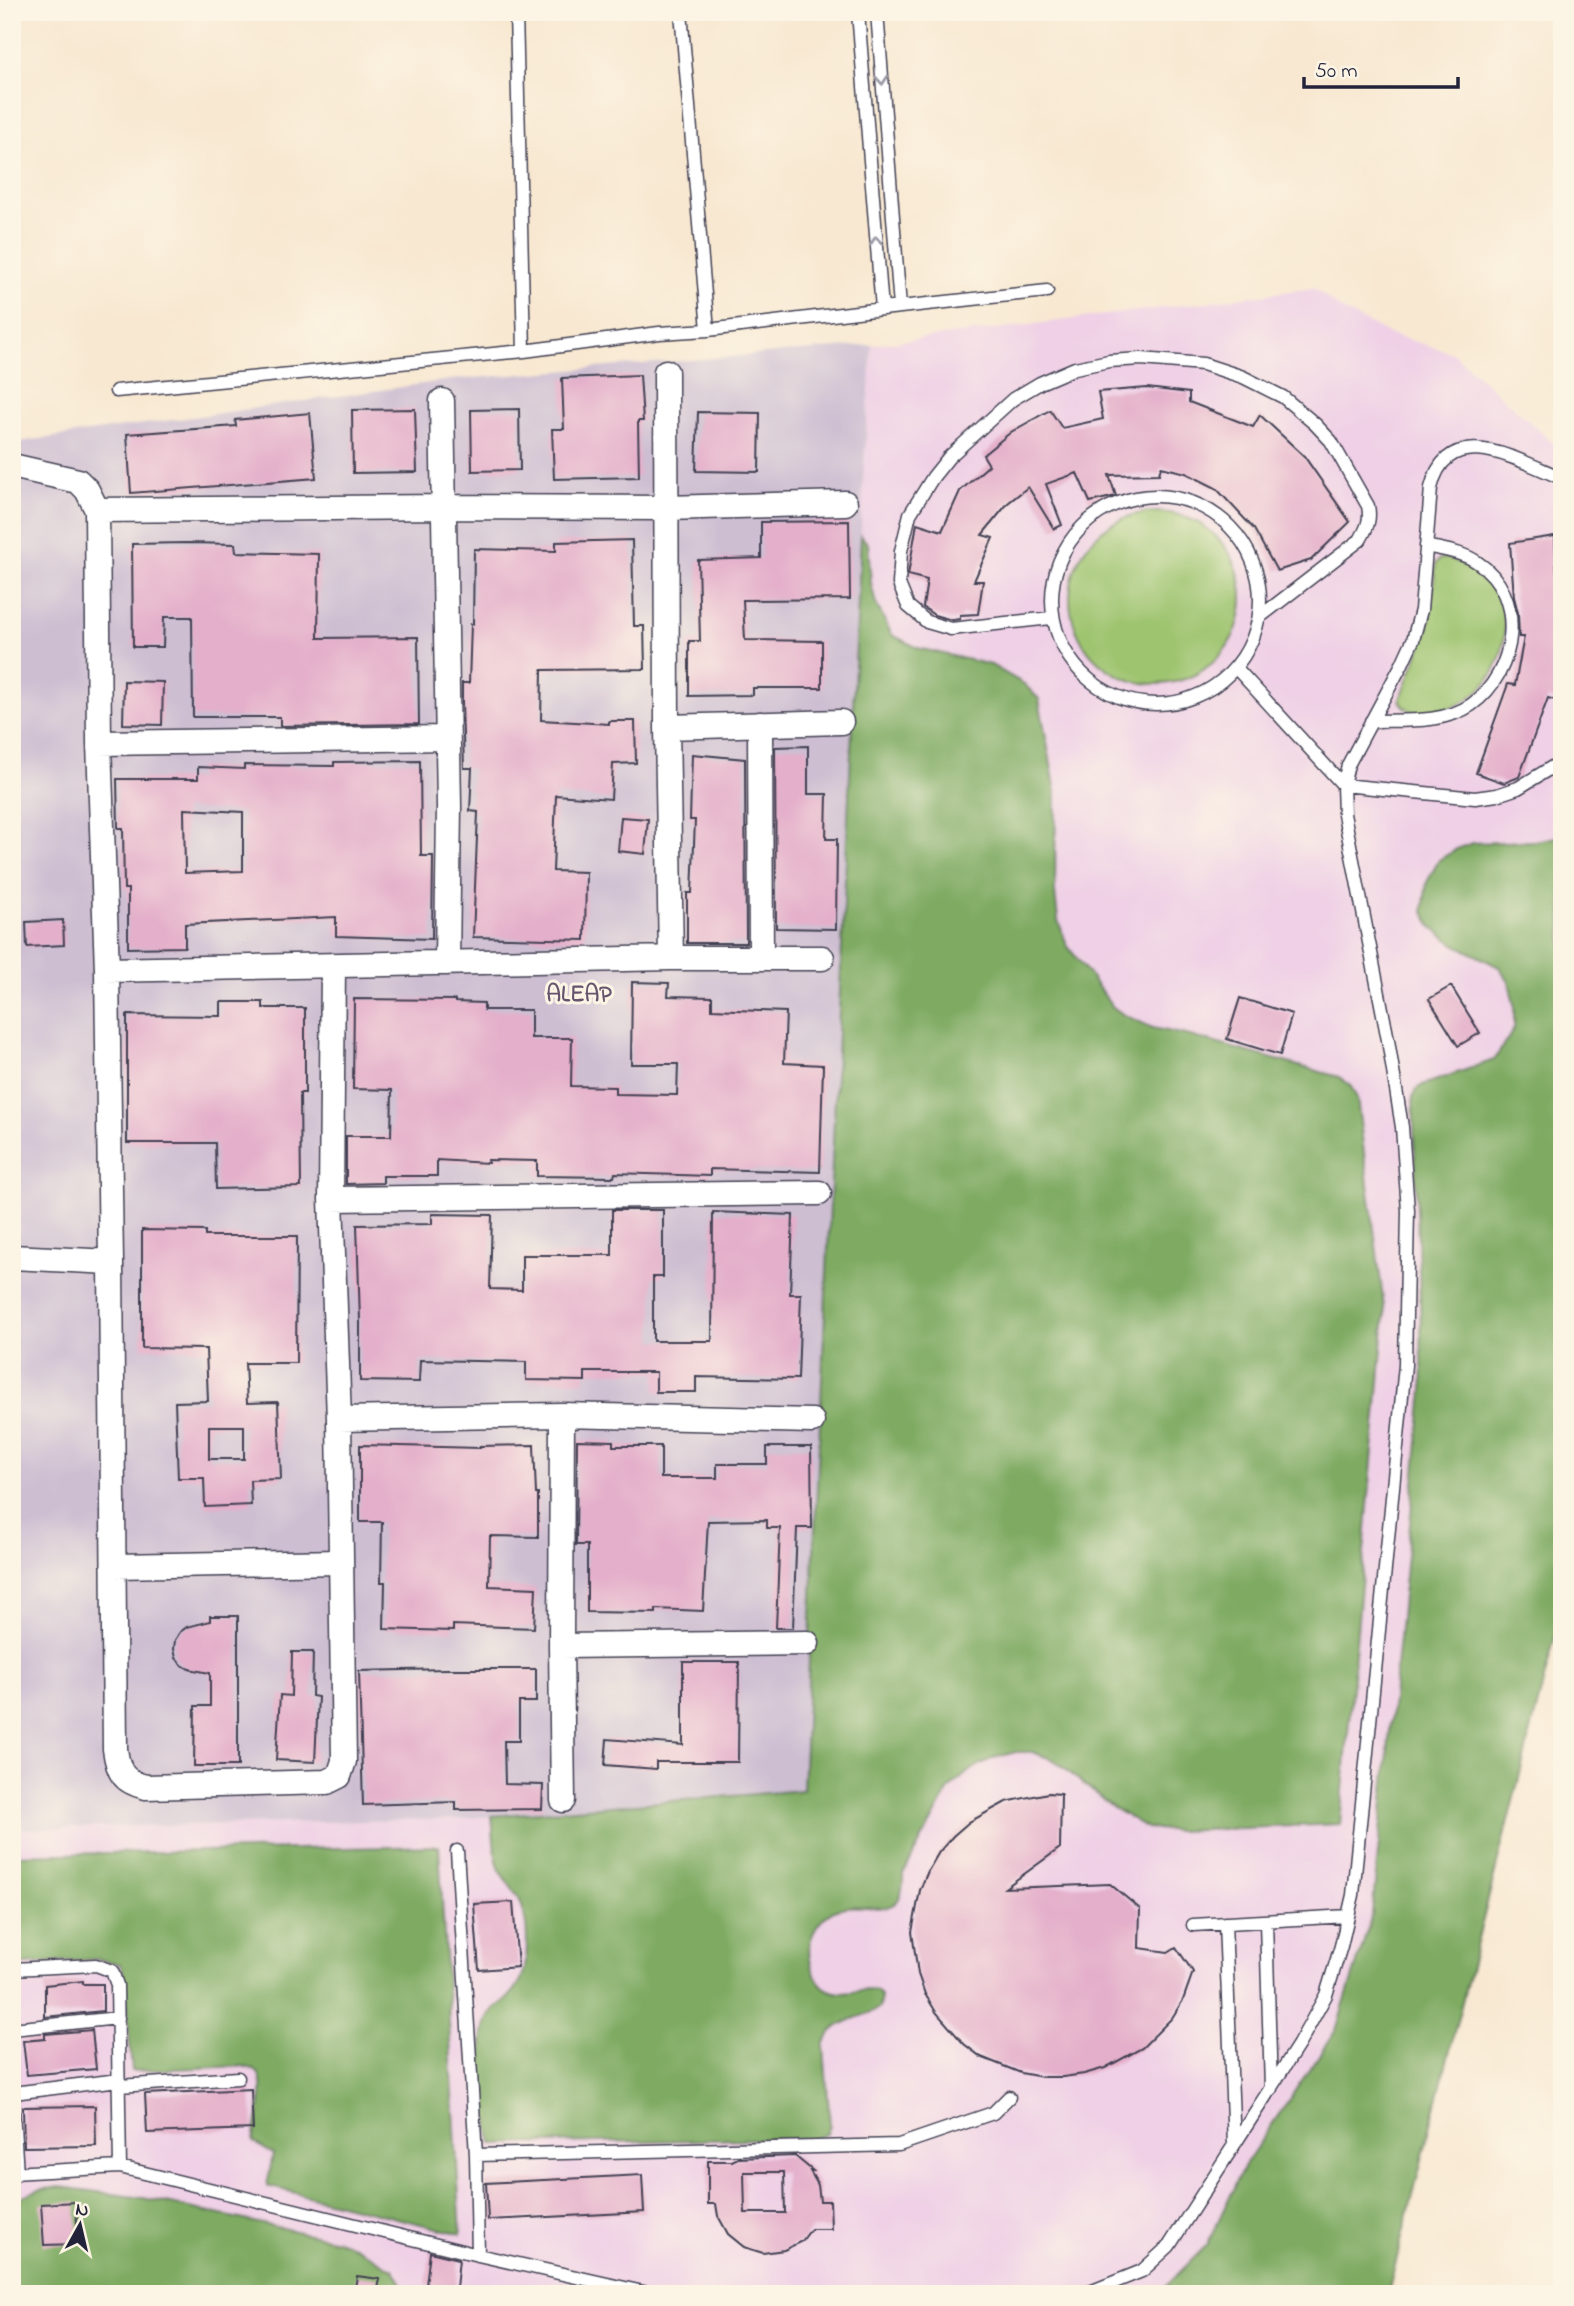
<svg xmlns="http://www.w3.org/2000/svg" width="1574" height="2306" font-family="'Indie Flower',sans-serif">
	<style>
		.built { fill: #efd0e6 }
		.industrial { fill: #cdbed2 }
		.green { fill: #9ec46f; stroke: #607355; stroke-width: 2 }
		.forest { fill: #7eaa62; stroke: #50664e; stroke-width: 2 }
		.building { fill: #e4afca; fill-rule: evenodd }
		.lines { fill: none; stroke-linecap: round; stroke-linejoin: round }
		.lane-casing { stroke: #424052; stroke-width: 15 }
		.street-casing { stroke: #424052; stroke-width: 27 }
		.lane { stroke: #fff; stroke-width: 12 }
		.street { stroke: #fff; stroke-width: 24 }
		.oneway { stroke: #9c9ca7 }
		.labels { text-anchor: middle; stroke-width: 6; stroke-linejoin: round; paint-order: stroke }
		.neighbourhood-label { font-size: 24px; font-weight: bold; fill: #66536d; stroke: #fcf5e5 }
	</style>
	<rect width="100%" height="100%" fill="#fcf5e5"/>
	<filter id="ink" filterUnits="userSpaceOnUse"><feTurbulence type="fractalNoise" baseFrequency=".0143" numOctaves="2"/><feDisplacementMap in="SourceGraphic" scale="14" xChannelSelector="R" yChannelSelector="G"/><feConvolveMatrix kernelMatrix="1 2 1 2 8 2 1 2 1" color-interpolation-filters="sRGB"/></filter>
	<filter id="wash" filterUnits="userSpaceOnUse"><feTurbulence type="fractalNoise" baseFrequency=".00686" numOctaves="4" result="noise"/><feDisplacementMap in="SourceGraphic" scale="28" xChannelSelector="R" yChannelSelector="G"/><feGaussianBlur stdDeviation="1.57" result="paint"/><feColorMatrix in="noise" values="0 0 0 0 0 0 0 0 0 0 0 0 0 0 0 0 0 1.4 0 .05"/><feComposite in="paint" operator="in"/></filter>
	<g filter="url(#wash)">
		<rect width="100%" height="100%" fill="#f8e8d1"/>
		<path class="built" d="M1314 288 1342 310 1389 334 1453 353 1562 451V1606L1385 2294H12V1829L456 1819 803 1790 863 482 872 345Z"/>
		<path class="industrial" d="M872 345 863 482 842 1000 803 1791 456 1819 12 1829V443L450 380Z"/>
		<path class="green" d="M1070 598a86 86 0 1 1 172 0a86 86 0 1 1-172 0Z
			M1445 558C1473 566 1485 574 1498 600 1513 632 1501 675 1472 696 1456 709 1411 724 1400 700L1429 626 1436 563 1440 559Z"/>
		<path class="forest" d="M861 536 868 544 871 583 876 604 892 635 918 648 991 665 1024 684 1039 699 1056 792 1055 892 1058 920 1067 945 1113 1007 1124 1015 1153 1028 1186 1035 1339 1077 1350 1085 1357 1098 1385 1314 1340 1824 1178 1831 1147 1828 1113 1808 1054 1760 1032 1752H1016L993 1758 981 1764 967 1773 950 1788 903 1874C903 1884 903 1898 894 1904 882 1912 860 1904 846 1907 820 1912 804 1939 811 1964 814 1974 820 1986 829 1990 845 1998 861 1987 877 1991L881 1997 879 2008C860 2020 829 2020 824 2047L830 2125 827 2134 815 2138 492 2144C488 2110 472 2047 489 2016 494 2008 502 2004 508 1998 518 1988 525 1974 526 1960 528 1942 527 1917 520 1901 516 1891 507 1884 502 1874 493 1858 494 1834 492 1816L803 1790Z
			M1562 836V1609L1388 2293 1158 2294 1207 2245 1244 2166 1336 2030 1372 1915 1423 1390 1413 1096 1416 1090 1423 1085 1494 1060 1514 1029V1004L1509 982 1499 967 1454 944 1432 927 1423 910 1427 882 1439 860 1457 849 1472 843 1535 841Z
			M439 1846 461 2234 267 2186 273 2154 253 2142C255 2127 267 2085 258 2073 254 2068 248 2068 242 2066L132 2071 124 1973 120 1964 98 1959 12 1965V1855Z
			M60 2187 143 2198 337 2240 356 2247 394 2270 408 2294H12V2195L18 2198 38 2190Z"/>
		<g id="blocks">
			<path class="building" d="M640 375 643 421H638L639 477 554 479 552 429H564L562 378Z
				M1147 388 1189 393V402L1253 427 1260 415 1304 456 1350 522 1311 560 1277 571 1254 529 1216 488 1186 473 1161 467 1159 474 1109 475 1116 496 1090 502 1077 473 1046 484 1062 525 1054 529 1028 487 1008 503 982 535 993 538 974 581H983L978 614 960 615V619L952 620 934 615 923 607 927 580 908 575 917 523 942 531 960 491 989 465 983 455 1011 432 1050 410 1062 428 1103 419 1098 392Z
				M415 409 417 472 353 473 352 410Z
				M519 409 520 470 472 471 471 410Z
				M698 412 760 413 759 472 696 471Z
				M310 413 316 478 131 493 127 434 236 426 235 420Z
				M849 521 850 599 743 600 745 640 822 641V688H753V695L689 696V641H700L698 560 761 558V522Z
				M1555 536 1560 632H1562V702L1548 698 1519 777 1504 783 1476 773 1508 684 1515 685 1524 637H1519L1518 613 1514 597 1510 543Z
				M632 540 634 626H644L645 669 542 670 541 720 609 724V721H635L636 763 613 764 611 799 556 795 553 871 586 872 585 940 473 937 478 812 470 811 472 768H464L462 702V683H469L471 624H473L474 549 556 551V542Z
				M187 543 235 544 236 552 319 554 318 638 418 637 419 724 280 726V717H193L192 617H164L163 647H133L132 544Z
				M124 681 163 682 162 725 123 724Z
				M808 746V794H827L826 839H837L836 929 776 928 775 747Z
				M692 754 745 759 746 943H687V893H692L695 820H690Z
				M420 761 421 856H433L432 939 336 936V917L185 924V947L128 948V889H124L123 828H118L117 779H198V767L244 769V765L334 766V762ZM184 809 243 812V871L185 873Z
				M621 817 648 819 645 854 618 851Z
				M63 920 64 945 27 947 26 922Z
				M632 982 669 983 668 996 712 997V1009L786 1012 784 1063 823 1065 820 1172 710 1169V1176L615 1173 614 1177 537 1176V1161L488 1160V1163L437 1160V1176H383V1183L346 1184V1136H391L392 1090 353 1089 354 999 455 1000V1002L484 1003V1010H531V1038H572L571 1086 615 1087V1094L677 1095 678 1064H631Z
				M1451 986 1480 1033 1458 1046 1429 999Z
				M1240 998 1292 1014 1280 1055 1227 1039Z
				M221 1002H263V1008H305V1093H300L301 1187 216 1189 215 1143H127V1015L221 1016Z
				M612 1210H663V1277H653V1341H712L713 1212 793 1215 790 1294H801L798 1379 696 1377V1392H656V1372H585V1381L526 1380V1362L420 1360 419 1382 360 1381V1321L357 1225 432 1224V1214L492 1215 490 1289 522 1290V1255H612Z
				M142 1230 205 1231V1236H297L296 1363H245L247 1403 278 1402 281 1479 250 1480 251 1505 205 1507 204 1478H178L175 1402 208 1401 206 1349 142 1348ZM209 1426H244V1459H209Z
				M577 1440 613 1441V1446H661V1478H717V1464H767V1447H811L812 1528H797L793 1628H776L780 1528H767V1520L708 1521 703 1611 656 1609V1613L587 1612V1545H576Z
				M360 1445 480 1448V1446L534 1445 536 1494H538V1537L490 1536 489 1586 536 1588 534 1628 453 1625V1631L384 1629 385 1582H381L382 1522H360Z
				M210 1616H238V1766H194L195 1706H210V1673L189 1669 182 1665 176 1658 174 1649 175 1640 180 1632 187 1627 210 1621Z
				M292 1652H313L312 1696 318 1697 315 1762 276 1760 280 1695 291 1696Z
				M683 1662H739L738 1762H656V1769L605 1765 607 1739 683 1745Z
				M447 1669H536V1702H519V1741H504L505 1784 543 1785 542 1809 456 1810V1802L363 1805 359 1671Z
				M1048 1793 1061 1794 1060 1848 1005 1888 1110 1884 1140 1909 1139 1948 1168 1952 1176 1947 1193 1972 1183 2000 1172 2018 1142 2048 1105 2068 1084 2074 1063 2077H1042L1021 2073 981 2057 964 2044 936 2012 925 1994 918 1974 912 1932 920 1890 928 1871 939 1852 953 1836 969 1822 1006 1802Z
				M513 1902 518 1967 479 1970 474 1904Z
				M83 1981V1984H103V2011L45 2017V1985Z
				M92 2030 96 2069 27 2075 23 2041 45 2039V2034Z
				M251 2089 253 2129 147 2133 145 2094Z
				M95 2106 96 2146 24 2147 23 2107Z
				M795 2156 813 2171H810L818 2185 820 2201H830L831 2229H811L802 2241 784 2250 763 2253 744 2247 728 2234 718 2216 716 2204H708V2161H732L738 2158ZM744 2172H784L785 2213H745Z
				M642 2175 644 2212 488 2220 486 2183Z
				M76 2202 78 2244 44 2245 41 2204Z
				M430 2252 459 2259 456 2288 426 2285Z
				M357 2276 380 2279 377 2294H354Z"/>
		</g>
	</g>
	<g filter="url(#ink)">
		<use href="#blocks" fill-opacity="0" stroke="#424052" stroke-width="2"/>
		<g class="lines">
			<defs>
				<path id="lane" d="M516 12 524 351 659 333 708 330 882 309 1047 291
					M681 12 708 330
					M858 12 882 309
					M877 12 900 307
					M116 391 524 351
					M1052 600a104 104 0 1 1 208 0a104 104 0 1 1-208 0Z
					M1051 618 951 629 927 622 908 606 899 584 901 551 910 514 933 477 949 457 1013 399 1040 383 1075 368 1109 361 1141 359 1203 364 1243 377 1283 397 1315 424 1331 441 1368 506C1371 520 1367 528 1360 540L1261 616
					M1238 670 1343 785 1475 798 1497 795 1518 788 1562 761
					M1371 721C1403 720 1443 724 1471 705 1517 673 1528 595 1477 562 1462 552 1443 550 1426 546
					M457 1851 476 2155 478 2255 652 2294
					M1266 1921 1271 2089
					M1225 1923 1234 2145
					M1193 1925 1348 1916
					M12 1969 96 1965 112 1971 117 1985 120 2167
					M12 2029 118 2018
					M119 2086 238 2078
					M13 2093 119 2080
					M12 2094 17 2174
					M476 2155 899 2145 993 2113 1009 2097
					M12 2173 120 2167 478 2255
					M1085 2294 1142 2271 1169 2246 1299 2044 1326 1995 1341 1946 1353 1895 1405 1365 1408 1211 1402 1127 1388 1040 1344 814 1343 785 1348 765 1402 664 1413 640 1421 610 1431 488C1448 418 1519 461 1562 478"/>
				<path id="street" d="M666 372 667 727 671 958
					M442 401 449 806 447 963
					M12 466 78 481 87 490 97 510 99 743 107 970 111 1262 115 1749C118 1772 123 1782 146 1787L327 1782 339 1776 344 1761 339 1419 331 1199 333 966
					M97 510 444 507 667 508 845 503
					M760 724 761 958
					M667 727 841 722
					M99 743 447 738
					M107 970 671 958H822
					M331 1199 819 1193
					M12 1257 111 1262
					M562 1415 561 1646 563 1800
					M339 1419 562 1415 812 1421
					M115 1566 340 1562
					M561 1646 807 1643"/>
			</defs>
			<use href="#lane" class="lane-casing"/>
			<use href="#street" class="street-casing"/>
			<use href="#lane" class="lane"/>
			<use href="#street" class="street"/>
		</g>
		<defs><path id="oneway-chevron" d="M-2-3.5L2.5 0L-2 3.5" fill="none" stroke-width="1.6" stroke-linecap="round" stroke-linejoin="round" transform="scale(1.75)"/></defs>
		<g class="oneway">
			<use href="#oneway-chevron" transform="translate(882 80) rotate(86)"/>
			<use href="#oneway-chevron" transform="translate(876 241) rotate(-95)"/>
		</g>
	</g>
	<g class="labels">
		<g class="neighbourhood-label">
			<text x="579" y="1001">ALEAP</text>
		</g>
	</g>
	<rect width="1574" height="2306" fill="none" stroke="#fcf5e5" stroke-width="42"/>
	<g transform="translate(80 2225) rotate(8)" stroke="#fcf5e5" stroke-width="5" paint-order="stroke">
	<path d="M0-5L12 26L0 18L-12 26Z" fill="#22223b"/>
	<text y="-10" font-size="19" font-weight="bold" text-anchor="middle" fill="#22223b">N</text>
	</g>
	<path d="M1304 77v10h154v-10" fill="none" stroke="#22223b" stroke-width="3.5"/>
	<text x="1315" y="77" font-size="21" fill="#22223b" stroke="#fcf5e5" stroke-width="5" paint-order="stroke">50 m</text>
</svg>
